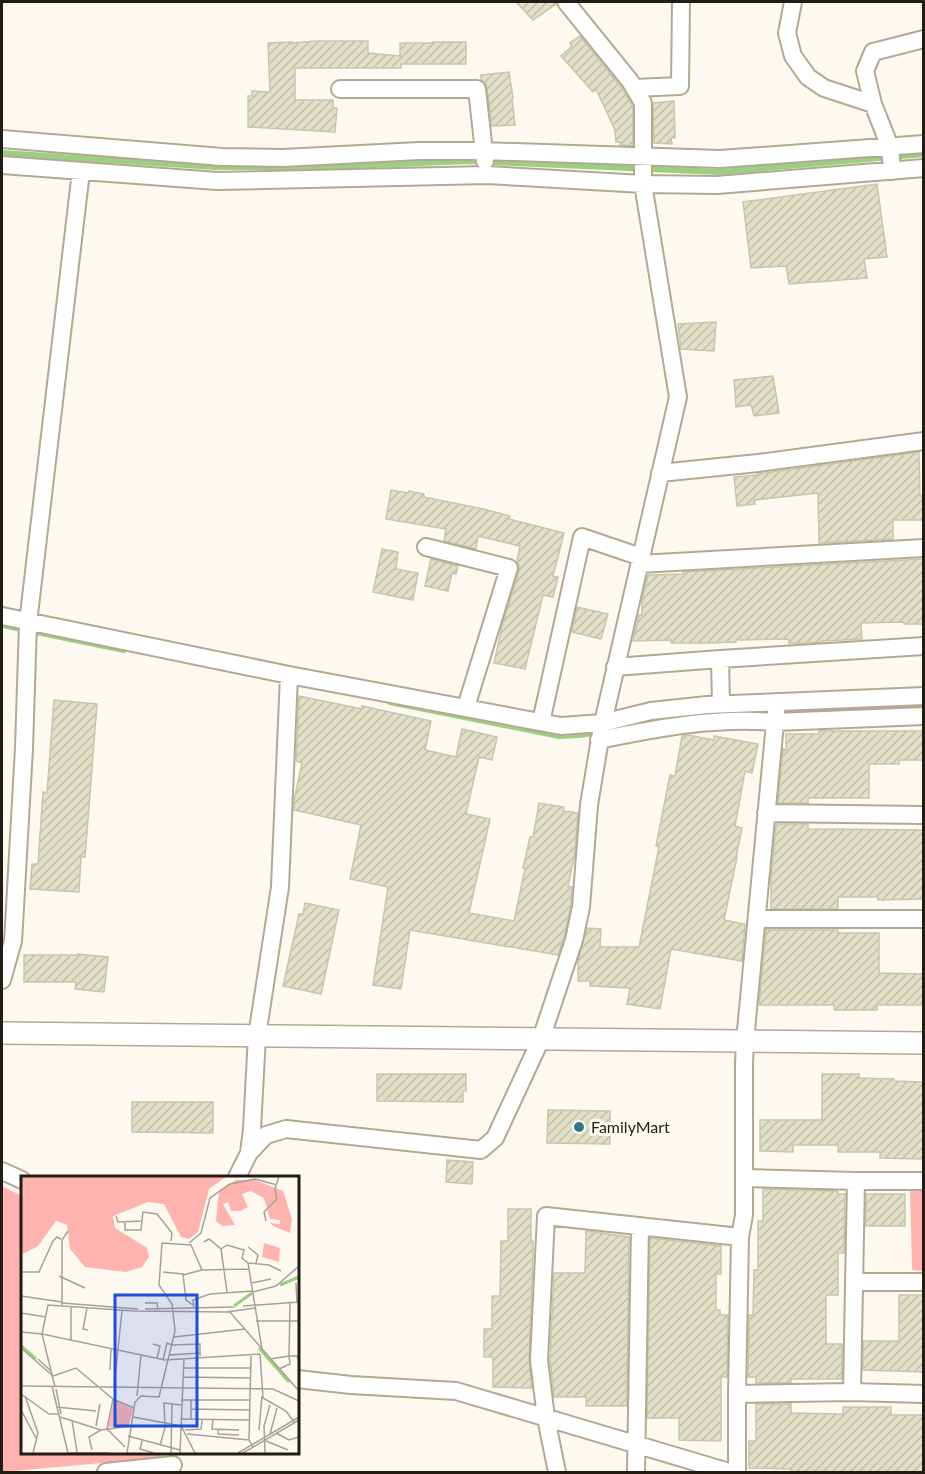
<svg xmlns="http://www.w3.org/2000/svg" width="925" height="1474" font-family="Lato,sans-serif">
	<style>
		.park { fill: #ffb3af }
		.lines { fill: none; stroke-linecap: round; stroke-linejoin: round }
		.stream { stroke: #99d180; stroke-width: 6 }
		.building { fill: url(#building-hatch); stroke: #c5c6ad; stroke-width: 1.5 }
		.minor-casing { stroke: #b5a892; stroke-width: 20 }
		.tertiary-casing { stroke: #b5a892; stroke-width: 24 }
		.minor { stroke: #fff; stroke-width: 16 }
		.tertiary { stroke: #fff; stroke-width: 21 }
		.poi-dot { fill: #357589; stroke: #fef9f0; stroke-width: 2 }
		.labels { text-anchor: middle; stroke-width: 6; stroke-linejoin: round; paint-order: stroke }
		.poi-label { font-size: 16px; fill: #211c14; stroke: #fef9f0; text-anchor: start }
		.inset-river { fill: none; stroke: #99d180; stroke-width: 3 }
		.inset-road { fill: none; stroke: #a6a198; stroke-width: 1.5 }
		.view { fill: #1d4ed8; fill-opacity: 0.15; stroke: #1d4ed8; stroke-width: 3 }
		.inset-edge { fill: none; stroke: #211c14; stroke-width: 3 }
	</style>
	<defs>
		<pattern id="building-hatch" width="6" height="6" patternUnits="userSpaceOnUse" patternTransform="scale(1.5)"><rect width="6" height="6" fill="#dfe0c6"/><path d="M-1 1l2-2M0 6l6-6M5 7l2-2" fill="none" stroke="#bfc0a9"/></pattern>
	</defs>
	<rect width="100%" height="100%" fill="#fef9f0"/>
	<path class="park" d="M2 1186 22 1196V1452H165L158 1458 2 1472Z
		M910 1186H923V1271L912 1270Z"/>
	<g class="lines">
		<path class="stream" d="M2 153 215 167H325L469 161 720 172 924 154
			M2 625 124 650
			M390 702 559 736 579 735 599 732
			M748 713 924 705
			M626 726 655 720 684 717"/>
	</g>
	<path class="building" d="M516 2H556V4L533 20Z
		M580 36 621 87 633 106V146L620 145V142H616L615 130 596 89 593 92 561 56 572 46 570 43Z
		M316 41H368V53L400 56V43H433V42H466V64H401V68H295V100H333V108H337L335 132 248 127V96H252V91L270 92 268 43 292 42V43Z
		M509 72 513 98H512L515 125 492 126 487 88 485 83 481 80V75Z
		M674 101 675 138H671L672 144 654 143 653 103Z
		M877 184 887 257 864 259 867 278 789 284 786 266 751 268 743 202Z
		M716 322 714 351 681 349 678 324Z
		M773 376 779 413 754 416 751 405 736 407 734 380Z
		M919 452 920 496H924V520H893V539L819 543 818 493 754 500 755 504 737 506 734 477 759 475 758 474Z
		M391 490 408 493 409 491 424 494V497L483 509 510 516 509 519 564 533 553 576 558 577 553 597 543 595 525 669 494 663 502 626 519 571V565L517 561 520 546 478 536 476 549 444 541 446 529 386 519Z
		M382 549 398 552 396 569 418 573 413 600 373 592Z
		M431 559 458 566 456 574 452 573 448 591 425 586Z
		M924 559V624H904V622L861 623 862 639 822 641V642L806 643H789V639L736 640V642L708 643H671V640L633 641 639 615H642V600L648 575 683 574V572Z
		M577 607 608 614 601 639 572 632Z
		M299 696 362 709V706L431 721 425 750 456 757 462 729 497 737 492 760 479 757 466 814 490 819 469 913 514 921 525 869 523 868 530 837H533L539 803 564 807 563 811 578 813 575 853 568 886 572 887 571 905 564 937 558 955 410 930 401 989 373 985 388 887 350 879 361 825 294 810V800L302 763 296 761Z
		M54 700 97 704 85 857H81L79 892 30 889 32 864H38L43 792 47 793Z
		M819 731H924V760H899V764H869V798H808V803H778L783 749 786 750V734H819Z
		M688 735 714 740V736L758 744 752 773 745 771 735 826 742 828 736 857H737L724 920 745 924 742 961 671 949 660 1009 627 1004 630 988 590 986V981H578V960L587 928 601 929 600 947H639L659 847 656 846 670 775 675 776 682 736Z
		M777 824H808V829L924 830V899L878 900V897H838V909H771V876L776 826H777Z
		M305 903 339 910 321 994 283 986 299 914H303Z
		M766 930H838V933H879V973L924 974V1002H921V1005H877V1010H834V1005H759Z
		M78 954 108 957 104 992 75 989 76 982H24V955H78Z
		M377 1074H466V1091H463V1102L377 1101Z
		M822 1074H859V1078L894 1079V1081L924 1082V1159L880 1158V1152H838V1145H793V1152L760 1151V1120H822Z
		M132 1102H213V1133L132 1132Z
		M548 1110 610 1111V1144L547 1143Z
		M447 1160 473 1162 472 1184 446 1182Z
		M763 1189 838 1191V1194H845L844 1253H838V1295H826V1344H842V1379H791V1383H756V1377H748L749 1315H753L754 1270H758V1221H763Z
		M866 1194H905V1226H866Z
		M508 1209H531V1241H533V1258L529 1360 532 1388 493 1387V1357H484V1329H492V1296H500L501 1241H508Z
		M586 1231 629 1237 627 1406H586V1397H554L550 1360 554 1273H585Z
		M650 1238 721 1246V1274H716V1310H720V1315H728L727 1377H721V1441L679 1440V1418H647Z
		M899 1295H924V1372L863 1370V1341H899Z
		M756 1404H791V1413L843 1414V1407H891V1415H924V1473H791V1469L749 1468V1441H756Z"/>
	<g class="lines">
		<defs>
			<path id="minor" d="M793 2 787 33 793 56 808 77 824 88 873 104
				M634 88 680 86 681 2
				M340 89H477L485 161
				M2 139 222 157 283 158 419 151H483L720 159 924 144
				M2 165 217 181 487 175 643 184 717 185 924 168
				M892 171 890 147 873 104 865 71 873 52 924 39
				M660 473 758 463 924 441
				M426 547 509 568 466 707
				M639 564 924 548
				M2 616 289 675 561 726 602 723 651 711 707 705 924 696
				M720 659 721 704
				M615 667 720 659 924 646
				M541 722 582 537 641 557
				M599 740C657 728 716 717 775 722L924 716
				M766 813 924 815
				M757 919H924
				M2 980 13 941 14 925 24 748 28 623 81 171
				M249 1153 252 1129 257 1036 280 887 289 675
				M2 1171 22 1180
				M237 1177 249 1153 266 1135 286 1129 481 1150 495 1138 541 1039 574 940 581 907 589 805 602 727 678 397 643 184V103L630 81 566 2
				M745 1178 856 1181H924
				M854 1282H924
				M297 1379 351 1385 456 1391 729 1472
				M852 1392 856 1181
				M737 1394 852 1392 924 1394
				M106 1472 173 1465
				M557 1472 546 1418 539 1360 546 1216 740 1237
				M636 1472 640 1226
				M737 1472V1394L740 1237 744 1215V1064L745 1041 777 702"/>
			<path id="tertiary" d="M2 1033 924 1043"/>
		</defs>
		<use href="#minor" class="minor-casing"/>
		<use href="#tertiary" class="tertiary-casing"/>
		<use href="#minor" class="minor"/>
		<use href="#tertiary" class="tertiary"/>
	</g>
	<circle class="poi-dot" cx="579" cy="1127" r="6"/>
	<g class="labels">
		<g class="poi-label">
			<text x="591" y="1133">FamilyMart</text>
		</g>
	</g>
	<g transform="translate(21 1176)">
		<rect width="278" height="278" fill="#fef9f0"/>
		<path d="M0 0H206L188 13 177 56 168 63 160 61 143 28 127 26 92 40 94 52 126 72 128 81 121 91 105 96 64 91 49 73 46 49 35 45 17 70 0 79ZM215 4H234L262 15 271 43 269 57 252 50 249 47 259 48V44L249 43 243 22 230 15 221 18 227 31 219 35H210L207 26 202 28 214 49 201 50 195 45 198 15ZM243 67 259 72 258 86 241 81Z" fill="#ffb3af"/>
		<path d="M93 224 112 233 108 249 87 251Z" fill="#ffb3af"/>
		<path class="inset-river" d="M259 109 278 101M213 130 231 117M0 170 15 183M238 172 268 206"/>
		<path class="inset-road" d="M95 40 97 46 121 45 122 36 136 38 151 57 150 65M245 45 243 36 256 23 254 13 258 0M104 46V54H120L121 45M183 66 188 63 200 73 206 116M168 67 180 57 189 22 209 8 234 3 256 9M227 71 237 79 235 87M200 73 206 69 223 74 221 82 227 87 241 173M227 87 248 89 260 95M0 96H18L32 65 36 61 40 63M142 96 162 98 165 124 172 129M162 99 181 94M38 100 64 112M230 107 250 103M275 107 276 127M232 116 255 110 278 90M0 120 41 126M41 127 117 133M124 127H136L137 134M41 129V64L47 55M222 130 278 126M50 131V164M66 132 62 153 67 154M173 132 172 124 189 118 232 115M234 132 206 136 113 135 27 129 21 158 144 184 239 178M124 133 213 131M208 135 278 215M0 137 25 141M235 145H278M0 156 21 158 34 211M153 161 224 153M132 168 139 170 136 182M151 169 179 168V180M0 172 32 200M239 178 242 222 265 235 273 246M149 179 179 177M230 180 228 264 232 271M17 183 31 196M249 183 268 180 269 127M142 184 146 167 151 169M162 192H230M258 193 269 188 268 180H276L278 187M89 194 90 173M32 200 55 192 92 223 113 232M162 201 229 202M0 210 252 213 278 225M31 210 47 277M93 211 101 135M35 213 40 238M0 218 28 238H38M4 220 17 257 12 277M116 220 120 179M92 223 86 253 104 271M160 224H229M35 231 75 235M170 233 228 234M0 234 15 262M39 241 80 254M112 241 160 250 174 277M160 243 228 244M170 243V224M51 244 56 276M192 244 191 253 218 254M75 250 79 228M164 254 180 253 181 244M197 254V258L218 259M238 254 241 220M255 257 268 264 278 261M166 258 228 264M249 258 256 232M107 260 159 274M121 265 119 273 133 277M245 265 267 274M139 270 144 251 143 227 160 229M71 274 68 261 80 254 109 250M49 277H88M106 277 114 226 120 220 138 221 154 155 151 128 138 109 141 67 170 69 181 94 228 93M150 277 151 228M159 277 163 182M217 277 278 241M222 277 278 244M244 277 243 250 249 229"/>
		<path class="view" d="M94 119H176V250H94Z"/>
		<rect width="278" height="278" class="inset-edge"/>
	</g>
	<rect width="925" height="1474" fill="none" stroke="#211c14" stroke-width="6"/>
</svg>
